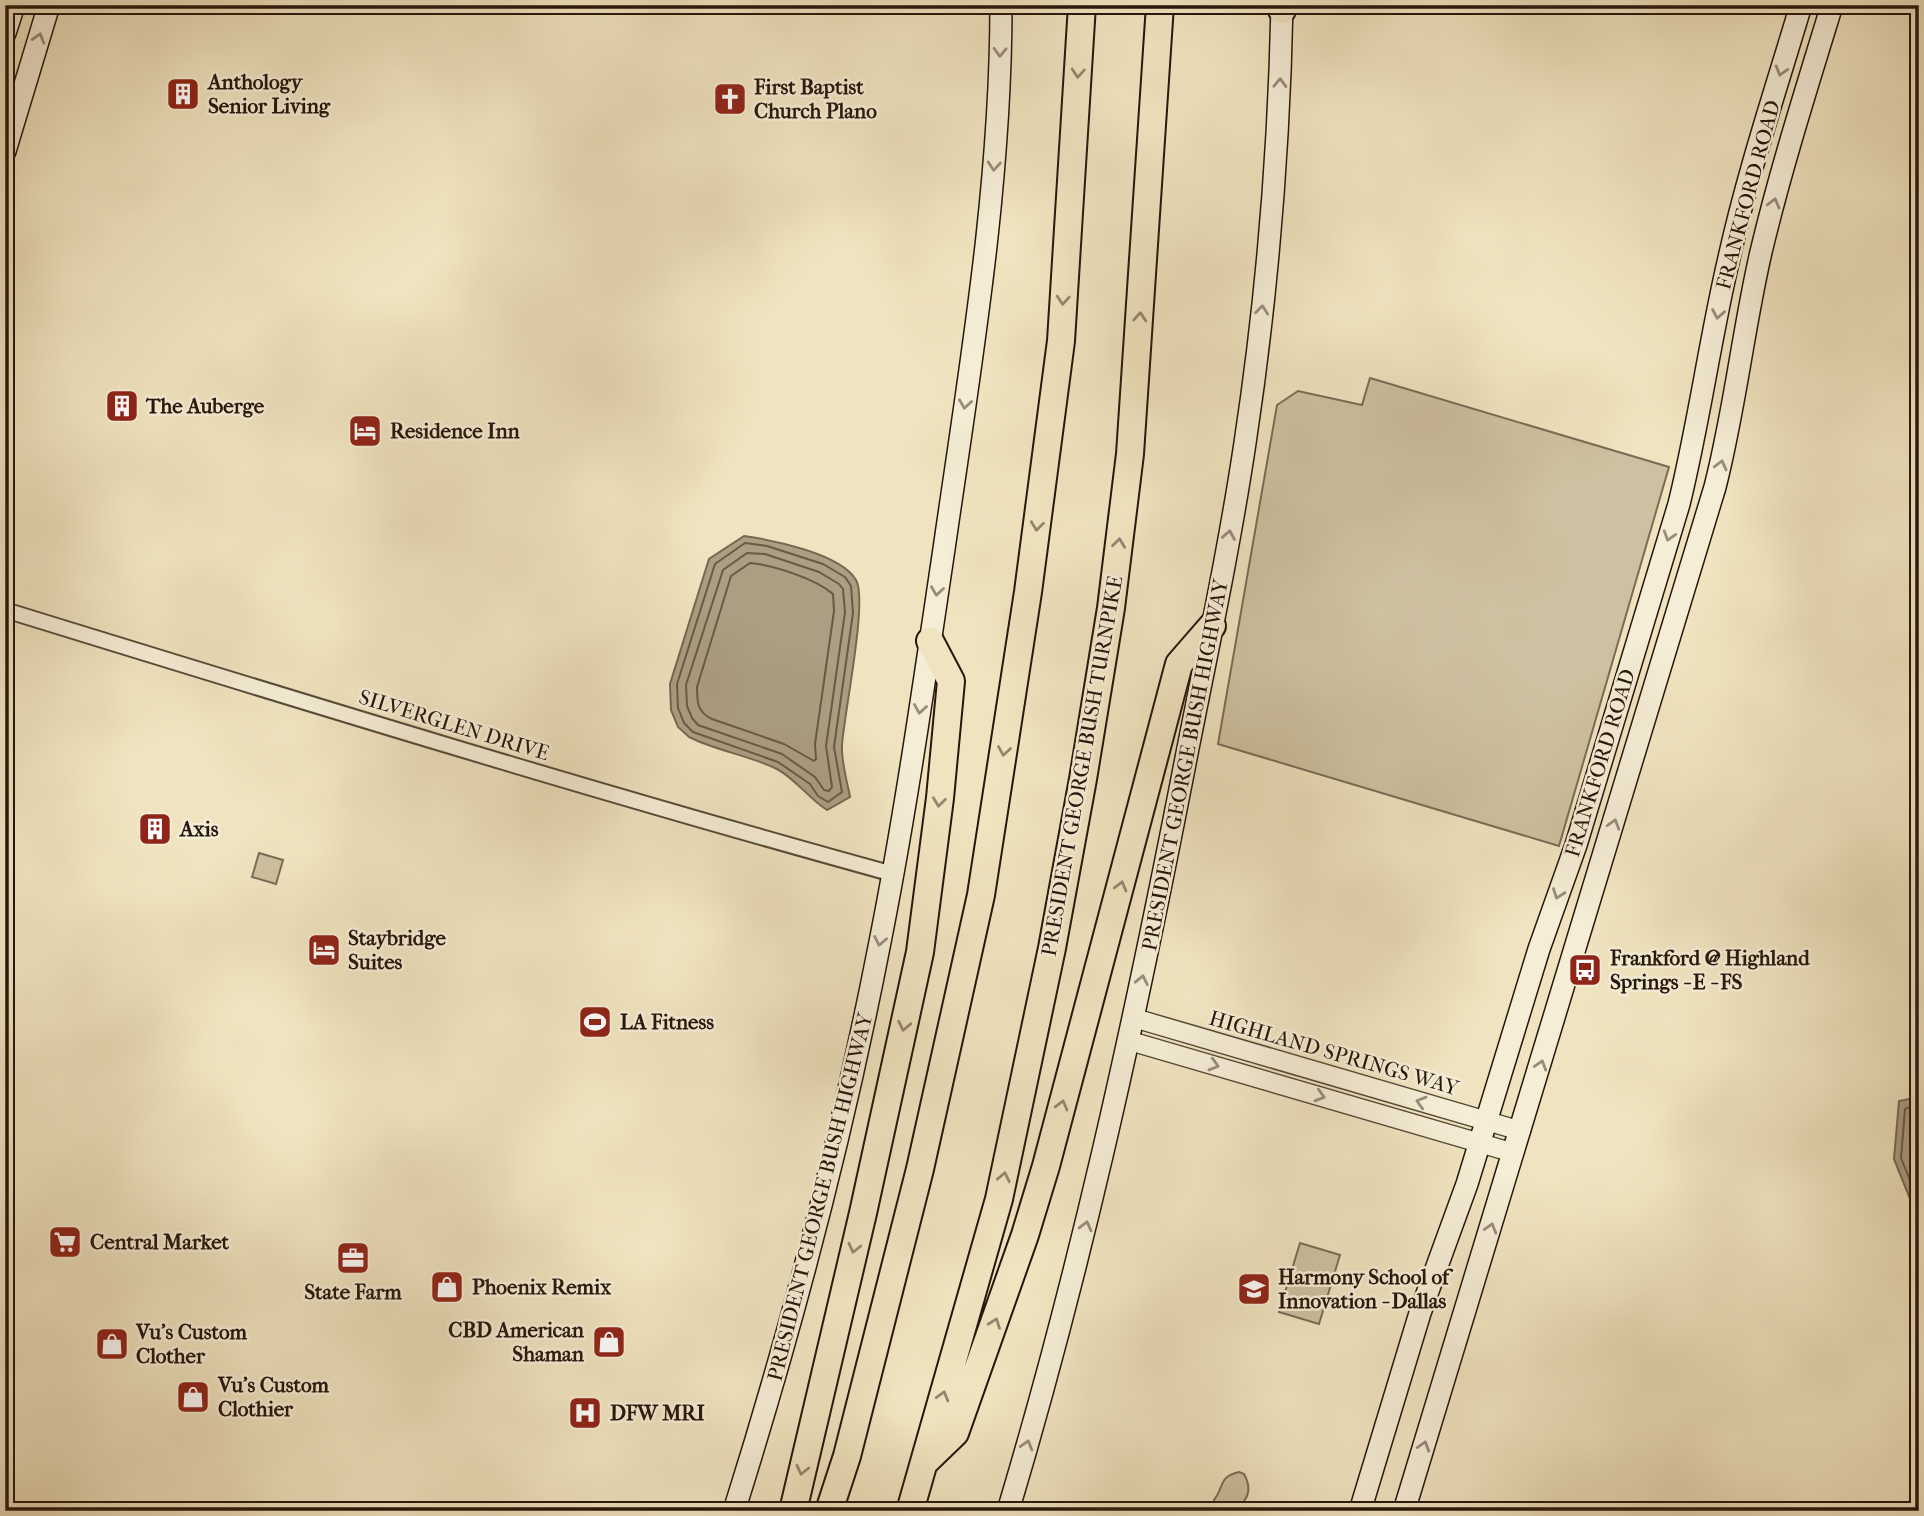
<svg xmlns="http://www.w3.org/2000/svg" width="1924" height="1516" font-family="'IM FELL French Canon',serif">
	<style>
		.green { fill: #cec1a1; stroke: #7a6c56; stroke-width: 2 }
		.water { fill: #ab9e82; stroke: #766852; stroke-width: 2 }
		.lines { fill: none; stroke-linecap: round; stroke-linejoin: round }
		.shore { stroke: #685a46; stroke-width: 2 }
		.minor-casing { stroke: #584a38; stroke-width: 18 }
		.tertiary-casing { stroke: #584a38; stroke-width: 21 }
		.secondary-casing { stroke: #26160b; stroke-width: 24 }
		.motorway-casing { stroke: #26160b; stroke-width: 30 }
		.minor { stroke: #f5edd6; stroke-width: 14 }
		.tertiary { stroke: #f5edd6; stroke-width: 18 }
		.secondary { stroke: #f5edd6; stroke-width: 21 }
		.motorway { stroke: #f0e4c0; stroke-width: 26 }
		.oneway { stroke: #988c7b }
		.oneway2 { stroke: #95876f }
		.labels { text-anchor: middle; stroke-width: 5; stroke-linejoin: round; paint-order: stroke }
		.poi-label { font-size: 21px; font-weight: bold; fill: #26160b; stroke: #f5edd6; text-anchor: start }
		.street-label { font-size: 21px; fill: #26160b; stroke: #f5edd6 }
	</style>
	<rect width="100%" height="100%" fill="#f0e4c0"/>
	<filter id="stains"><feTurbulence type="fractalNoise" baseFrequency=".00286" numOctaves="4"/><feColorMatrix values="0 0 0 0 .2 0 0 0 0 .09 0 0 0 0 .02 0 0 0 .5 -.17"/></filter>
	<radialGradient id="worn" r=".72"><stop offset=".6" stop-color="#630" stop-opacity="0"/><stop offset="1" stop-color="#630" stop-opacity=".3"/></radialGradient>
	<path class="green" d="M1370 378 1669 467 1559 846 1218 744 1277 405 1298 391 1362 405Z
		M259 853 283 860 276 884 252 877Z
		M1300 1243 1340 1255 1319 1324 1279 1312Z
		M1239 1472 1244 1474C1249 1483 1251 1492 1244 1501L1246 1511H1215L1214 1500C1225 1486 1218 1477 1239 1472Z"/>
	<path class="water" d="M744 536C773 540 841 554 856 580 868 600 844 714 842 745 841 761 847 781 850 797L827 810C808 798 797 780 777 769 751 756 717 751 689 737L678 727 671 710 670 684 709 559Z
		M1919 1097V1214L1915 1211 1894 1159 1899 1101Z"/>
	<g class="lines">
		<path class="shore" d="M745 543 767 546 823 564 845 577 851 586 853 613 834 747 842 792 828 802 818 796 810 784 778 762 693 732 684 723 678 708 677 684 715 564Z
			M747 553 765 554 819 572 839 584 843 589 845 612 826 746 832 787 829 791 824 790 815 777 782 754 698 725 692 718 687 706 686 685 723 570Z
			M750 563C773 565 816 579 833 594L834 611 815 744 816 759 814 761 784 744 712 719C697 712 697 702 697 687L731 576Z
			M1919 1104 1905 1109 1901 1158 1919 1203
			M1919 1113 1913 1116 1910 1157 1919 1179"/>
		<defs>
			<path id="minor" d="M5 610C300 701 595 792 893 874"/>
			<path id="tertiary" d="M1134 1018 1521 1131
				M1130 1041 1514 1153"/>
			<path id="secondary" d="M5 33 14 5
				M5 151 49 5
				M734 1511C792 1327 841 1141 878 952 905 818 924 683 944 549 970 368 1001 188 1001 5
				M1008 1511C1080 1271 1133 1029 1181 784 1203 670 1228 557 1245 443 1267 298 1279 152 1282 5
				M1360 1511 1420 1313 1467 1184 1539 949 1576 845 1679 504C1699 423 1710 339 1729 258 1748 172 1776 89 1801 5
				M1404 1511 1715 487C1735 409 1743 330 1761 252 1781 168 1807 87 1832 5"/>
			<path id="motorway" d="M1279 5 1282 10
				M926 1461 955 1433 1025 1235 1046 1166 1179 664 1212 626
				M793 1511 863 1213 920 952 940 798 951 681 930 641
				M829 1511 847 1456 920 1169 981 895 1028 592 1061 341 1082 5
				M910 1511 999 1199 1052 948 1083 779 1111 608 1130 454 1160 5"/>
		</defs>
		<use href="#minor" class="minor-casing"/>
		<use href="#tertiary" class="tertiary-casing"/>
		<use href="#secondary" class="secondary-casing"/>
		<use href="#motorway" class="motorway-casing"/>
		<use href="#minor" class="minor"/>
		<use href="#tertiary" class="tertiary"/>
		<use href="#secondary" class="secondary"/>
		<use href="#motorway" class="motorway"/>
	</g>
	<defs><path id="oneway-chevron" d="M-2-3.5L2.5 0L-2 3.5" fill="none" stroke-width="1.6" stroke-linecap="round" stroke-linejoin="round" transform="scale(1.75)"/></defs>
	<g class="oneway">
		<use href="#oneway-chevron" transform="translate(39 38) rotate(-73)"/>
		<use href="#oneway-chevron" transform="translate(1000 52) rotate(92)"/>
		<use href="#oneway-chevron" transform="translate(1781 71) rotate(107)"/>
		<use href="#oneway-chevron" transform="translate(1280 83) rotate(-88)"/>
		<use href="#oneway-chevron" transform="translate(994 166) rotate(95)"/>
		<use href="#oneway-chevron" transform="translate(1774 203) rotate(-75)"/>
		<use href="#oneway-chevron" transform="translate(1262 310) rotate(-84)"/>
		<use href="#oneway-chevron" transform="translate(1718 314) rotate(100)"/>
		<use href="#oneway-chevron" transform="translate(965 404) rotate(98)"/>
		<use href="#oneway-chevron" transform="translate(1721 465) rotate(-76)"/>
		<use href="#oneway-chevron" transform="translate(1229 535) rotate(-80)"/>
		<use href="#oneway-chevron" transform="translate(1669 536) rotate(107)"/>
		<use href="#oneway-chevron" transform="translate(937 591) rotate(98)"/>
		<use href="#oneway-chevron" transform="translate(920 709) rotate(99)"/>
		<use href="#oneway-chevron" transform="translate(1614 824) rotate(-73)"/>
		<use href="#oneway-chevron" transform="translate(1558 894) rotate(110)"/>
		<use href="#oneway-chevron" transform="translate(880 941) rotate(101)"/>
		<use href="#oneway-chevron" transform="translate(1142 980) rotate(-78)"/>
		<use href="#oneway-chevron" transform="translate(1214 1065) rotate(16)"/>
		<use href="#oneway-chevron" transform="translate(1541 1065) rotate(-73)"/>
		<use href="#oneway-chevron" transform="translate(1320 1096) rotate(16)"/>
		<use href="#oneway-chevron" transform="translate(1421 1102) rotate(-164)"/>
		<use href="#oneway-chevron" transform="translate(1086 1226) rotate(-76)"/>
		<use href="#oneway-chevron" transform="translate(1491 1228) rotate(-73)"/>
		<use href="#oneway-chevron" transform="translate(1027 1445) rotate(-74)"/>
		<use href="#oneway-chevron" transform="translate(1424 1446) rotate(-73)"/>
	</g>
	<g class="oneway2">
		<use href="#oneway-chevron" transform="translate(1078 73) rotate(94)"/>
		<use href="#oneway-chevron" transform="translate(1063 300) rotate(94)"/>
		<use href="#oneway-chevron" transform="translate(1140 317) rotate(-86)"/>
		<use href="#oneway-chevron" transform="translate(1037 526) rotate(97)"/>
		<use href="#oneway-chevron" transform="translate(1119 543) rotate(-83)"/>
		<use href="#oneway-chevron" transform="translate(1004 751) rotate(99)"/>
		<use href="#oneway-chevron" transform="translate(939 802) rotate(97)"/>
		<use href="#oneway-chevron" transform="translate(1121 886) rotate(-75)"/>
		<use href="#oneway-chevron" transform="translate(904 1026) rotate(102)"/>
		<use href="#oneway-chevron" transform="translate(1062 1105) rotate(-75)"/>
		<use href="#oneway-chevron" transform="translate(1004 1177) rotate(-78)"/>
		<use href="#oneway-chevron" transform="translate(854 1248) rotate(103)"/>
		<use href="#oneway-chevron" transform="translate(995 1323) rotate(-70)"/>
		<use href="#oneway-chevron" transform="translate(943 1396) rotate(-74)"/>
		<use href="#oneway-chevron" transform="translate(802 1470) rotate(103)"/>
	</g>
	<defs>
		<symbol id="building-square" viewBox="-11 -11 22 22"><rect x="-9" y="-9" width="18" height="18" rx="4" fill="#8f2418" stroke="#f5edd6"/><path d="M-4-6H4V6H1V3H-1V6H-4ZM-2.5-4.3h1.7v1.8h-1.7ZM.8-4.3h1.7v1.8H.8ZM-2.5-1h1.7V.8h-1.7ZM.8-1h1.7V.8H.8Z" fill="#fff"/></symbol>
		<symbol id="church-square" viewBox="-11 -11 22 22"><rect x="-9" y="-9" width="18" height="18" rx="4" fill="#8f2418" stroke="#f5edd6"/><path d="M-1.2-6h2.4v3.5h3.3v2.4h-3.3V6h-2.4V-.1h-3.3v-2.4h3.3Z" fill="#fff"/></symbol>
		<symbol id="hotel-square" viewBox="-11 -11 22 22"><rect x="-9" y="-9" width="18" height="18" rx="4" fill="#8f2418" stroke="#f5edd6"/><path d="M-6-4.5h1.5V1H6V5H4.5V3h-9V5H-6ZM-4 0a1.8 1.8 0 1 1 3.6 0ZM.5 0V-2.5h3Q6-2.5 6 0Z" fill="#fff"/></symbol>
		<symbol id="bus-square" viewBox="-11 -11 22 22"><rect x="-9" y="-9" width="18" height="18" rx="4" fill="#8f2418" stroke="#f5edd6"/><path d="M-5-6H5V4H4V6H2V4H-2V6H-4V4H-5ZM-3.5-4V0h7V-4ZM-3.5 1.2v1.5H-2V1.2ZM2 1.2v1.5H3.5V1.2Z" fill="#fff"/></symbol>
		<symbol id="stadium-square" viewBox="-11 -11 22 22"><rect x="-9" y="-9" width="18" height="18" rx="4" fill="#8f2418" stroke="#f5edd6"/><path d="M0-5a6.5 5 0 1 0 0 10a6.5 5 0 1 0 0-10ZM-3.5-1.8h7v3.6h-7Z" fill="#fff"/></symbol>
		<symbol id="supermarket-square" viewBox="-11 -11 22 22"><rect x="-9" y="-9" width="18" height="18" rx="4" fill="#8f2418" stroke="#f5edd6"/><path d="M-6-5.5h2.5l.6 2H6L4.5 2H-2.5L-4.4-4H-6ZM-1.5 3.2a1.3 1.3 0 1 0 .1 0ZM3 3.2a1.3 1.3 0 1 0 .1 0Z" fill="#fff"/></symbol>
		<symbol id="office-square" viewBox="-11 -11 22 22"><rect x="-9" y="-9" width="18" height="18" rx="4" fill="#8f2418" stroke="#f5edd6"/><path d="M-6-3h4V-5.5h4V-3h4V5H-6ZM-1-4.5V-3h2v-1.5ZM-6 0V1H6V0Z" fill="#fff"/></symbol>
		<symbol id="shop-square" viewBox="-11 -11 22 22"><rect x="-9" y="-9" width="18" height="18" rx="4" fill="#8f2418" stroke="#f5edd6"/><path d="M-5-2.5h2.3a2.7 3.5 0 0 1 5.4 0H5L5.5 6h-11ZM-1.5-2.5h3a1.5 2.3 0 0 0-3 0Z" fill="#fff"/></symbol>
		<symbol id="school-square" viewBox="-11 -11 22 22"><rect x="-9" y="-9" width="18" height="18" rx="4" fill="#8f2418" stroke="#f5edd6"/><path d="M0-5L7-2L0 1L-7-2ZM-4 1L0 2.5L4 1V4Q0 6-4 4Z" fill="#fff"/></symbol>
		<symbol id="hospital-square" viewBox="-11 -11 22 22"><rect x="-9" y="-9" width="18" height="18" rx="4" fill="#8f2418" stroke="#f5edd6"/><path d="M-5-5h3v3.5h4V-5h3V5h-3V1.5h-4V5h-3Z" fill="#fff"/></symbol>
	</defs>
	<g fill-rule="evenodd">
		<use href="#building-square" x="164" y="75" width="38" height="38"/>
		<use href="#church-square" x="711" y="80" width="38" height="38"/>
		<use href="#building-square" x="103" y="387" width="38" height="38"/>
		<use href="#hotel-square" x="346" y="412" width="38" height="38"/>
		<use href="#building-square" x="136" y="810" width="38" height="38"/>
		<use href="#hotel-square" x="305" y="931" width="38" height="38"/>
		<use href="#bus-square" x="1566" y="951" width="38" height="38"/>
		<use href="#stadium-square" x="576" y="1003" width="38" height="38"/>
		<use href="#supermarket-square" x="46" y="1223" width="38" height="38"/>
		<use href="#office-square" x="334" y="1239" width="38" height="38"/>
		<use href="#shop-square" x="428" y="1268" width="38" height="38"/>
		<use href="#school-square" x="1235" y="1270" width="38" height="38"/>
		<use href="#shop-square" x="590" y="1323" width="38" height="38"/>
		<use href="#shop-square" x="93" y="1325" width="38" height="38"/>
		<use href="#shop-square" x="174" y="1378" width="38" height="38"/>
		<use href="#hospital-square" x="566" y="1394" width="38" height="38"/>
	</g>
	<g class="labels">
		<g class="poi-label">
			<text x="208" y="89">Anthology<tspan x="208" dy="24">Senior Living</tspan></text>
			<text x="754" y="94">First Baptist<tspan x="754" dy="24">Church Plano</tspan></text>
			<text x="146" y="413">The Auberge</text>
			<text x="390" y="438">Residence Inn</text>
			<text x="180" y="836">Axis</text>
			<text x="348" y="945">Staybridge<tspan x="348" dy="24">Suites</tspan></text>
			<text x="1610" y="965">Frankford @ Highland<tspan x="1610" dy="24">Springs - E - FS</tspan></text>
			<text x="620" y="1029">LA Fitness</text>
			<text x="90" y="1249">Central Market</text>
			<text x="1278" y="1284">Harmony School of<tspan x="1278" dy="24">Innovation - Dallas</tspan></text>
			<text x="472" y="1294">Phoenix Remix</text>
			<text x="353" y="1299" text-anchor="middle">State Farm</text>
			<text x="584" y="1337" text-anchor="end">CBD American<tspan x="584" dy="24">Shaman</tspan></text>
			<text x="136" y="1339">Vu's Custom<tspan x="136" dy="24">Clother</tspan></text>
			<text x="218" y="1392">Vu's Custom<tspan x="218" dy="24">Clothier</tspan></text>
			<text x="610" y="1420">DFW MRI</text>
		</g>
		<g class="street-label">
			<text transform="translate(1748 195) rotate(-75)" y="7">FRANKFORD ROAD</text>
			<text transform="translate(454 725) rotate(17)" y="7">SILVERGLEN DRIVE</text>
			<text transform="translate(1600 763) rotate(-73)" y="7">FRANKFORD ROAD</text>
			<text transform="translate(1185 765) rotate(-79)" y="7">PRESIDENT GEORGE BUSH HIGHWAY</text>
			<text transform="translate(1082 766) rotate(-80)" y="7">PRESIDENT GEORGE BUSH TURNPIKE</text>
			<text transform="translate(1334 1053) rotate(16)" y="7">HIGHLAND SPRINGS WAY</text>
			<text transform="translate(820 1197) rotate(-76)" y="7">PRESIDENT GEORGE BUSH HIGHWAY</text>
		</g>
	</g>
	<rect width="1924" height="1516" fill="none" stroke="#f0e4c0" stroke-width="28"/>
	<rect x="7" y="7" width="1910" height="1502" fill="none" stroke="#26160b" stroke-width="3.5"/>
	<rect x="14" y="14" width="1896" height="1488" fill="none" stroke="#26160b" stroke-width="2"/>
	<rect width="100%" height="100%" filter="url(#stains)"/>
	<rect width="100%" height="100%" fill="url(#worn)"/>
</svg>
